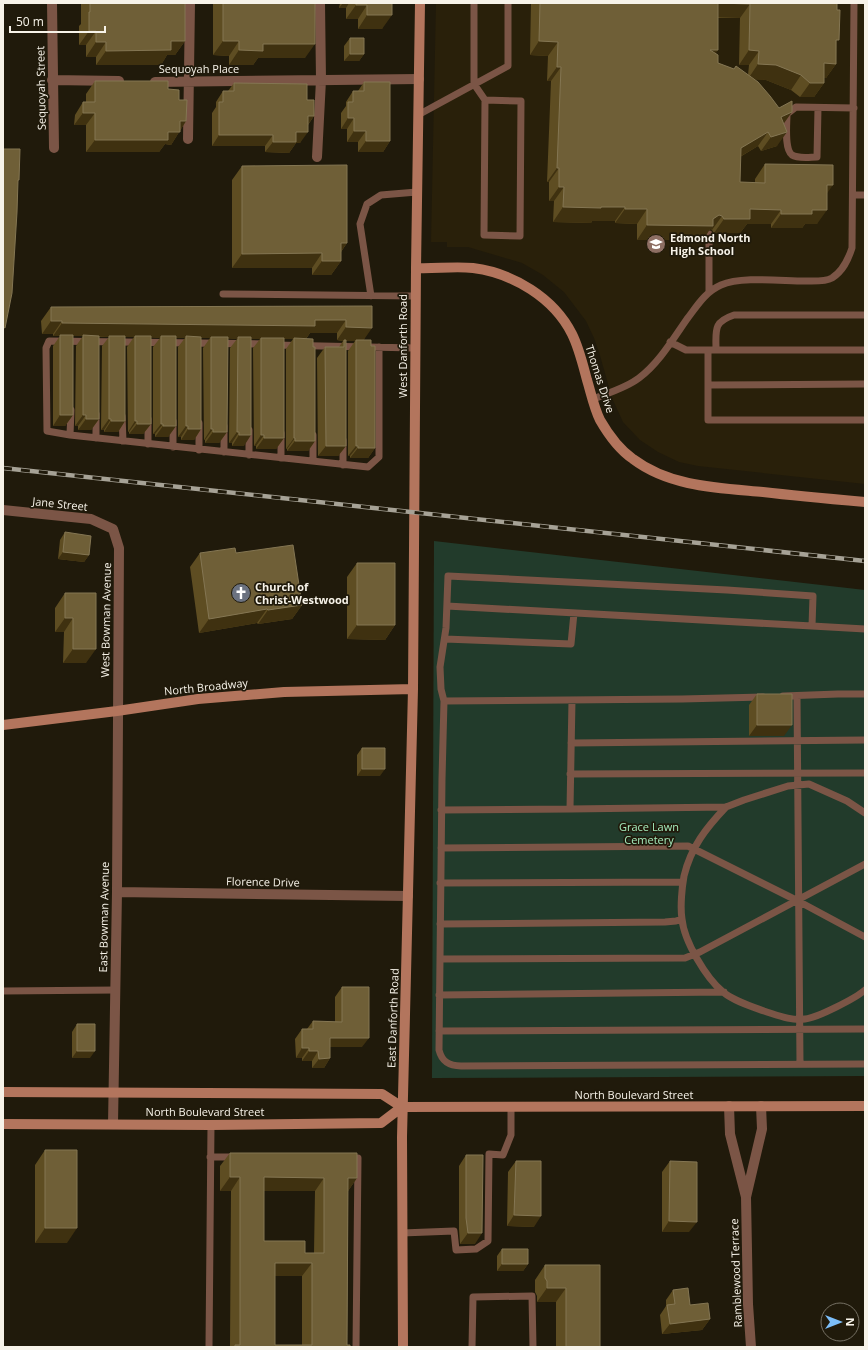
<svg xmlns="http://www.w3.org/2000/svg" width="868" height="1350" font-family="'Open Sans',sans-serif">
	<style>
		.built { fill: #29200a }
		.green { fill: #223b2b }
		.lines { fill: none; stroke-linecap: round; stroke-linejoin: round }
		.lane { stroke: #7b5546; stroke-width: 7 }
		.street { stroke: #7b5546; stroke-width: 10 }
		.secondary { stroke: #b3755d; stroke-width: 10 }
		.rail-casing { stroke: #a6a296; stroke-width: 4.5 }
		.rail { stroke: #201a0b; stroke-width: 3; stroke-dasharray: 9; stroke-linecap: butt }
		.wall { fill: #5e4d22; fill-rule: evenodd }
		.shaded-wall { fill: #3f3110 }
		.building { fill: #6f5f37; stroke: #847653; fill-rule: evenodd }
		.labels { text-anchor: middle; stroke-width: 3.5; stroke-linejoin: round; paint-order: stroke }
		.street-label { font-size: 11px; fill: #f7f3e9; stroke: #201a0b }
		.poi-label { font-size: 11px; font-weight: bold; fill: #f7f3e9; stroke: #201a0b; text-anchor: start }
		.park-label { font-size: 11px; fill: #a5edbe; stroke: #201a0b }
	</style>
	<rect width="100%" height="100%" fill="#201a0b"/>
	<path class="built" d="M436 3H865V484L698 466 679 462 658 452 640 440 623 422 612 398 599 352 594 338 586 321 564 292 543 275 522 263 468 247H447V242H431Z"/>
	<path class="green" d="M434 541 865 590V1076L432 1078Z"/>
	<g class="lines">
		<path class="lane" d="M474 3V84L485 100 484 235 520 236 521 101 485 100
			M818 108 817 157C810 157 798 159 792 155 784 149 787 124 787 114L796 107 854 108
			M418 115 508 66V3
			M853 195H865
			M709 234V292
			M223 294 415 296
			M371 296 360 224 367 204 381 195 417 192
			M670 342 686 350H865
			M265 344 49 341 46 348 47 431 70 435 368 467 379 457V347
			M275 345 415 348
			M708 350V420H865
			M716 350C716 330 713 322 734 315H865
			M708 385 865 384
			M593 399C608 393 626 388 639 378 659 363 673 339 687 319 697 306 705 292 721 285 741 276 782 281 805 281 813 281 825 282 832 278 843 271 848 260 852 248L854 3
			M122 416 123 441
			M148 419V444
			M199 423V450
			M249 430V455
			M70 435 71 410
			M313 435V461
			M96 438V414
			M343 440V465
			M173 447V421
			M224 452V426
			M281 458V433
			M447 606 812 626
			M445 639 571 644 574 613
			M783 696 838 694H865
			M797 696 800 1064
			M763 697 682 699 444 701 442 779 439 1050C442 1062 449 1066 461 1066L865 1064
			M444 701 441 689 440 667 446 628 448 576 727 590 813 596 812 626 865 629
			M571 743 865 740
			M570 774 865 773
			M726 807C706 828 691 847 684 876 682 887 680 907 682 919 684 941 706 978 723 992 734 1001 750 1006 764 1011 777 1015 791 1021 805 1019 817 1018 856 998 865 990
			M570 809 726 807 744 800 788 786 809 784 847 801 865 813
			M441 810 570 809 572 700
			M441 848 688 846 798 901 865 937
			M440 883 683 882
			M440 924 665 922 676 921 682 919
			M440 959 685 958 700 952 865 864
			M3 991 116 990
			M439 995 724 992
			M439 1031 865 1029
			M210 1157H236
			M349 1158H358L356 1347
			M402 1233 454 1231 456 1250 476 1249 488 1241 489 1154 503 1155 511 1135V1107
			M209 1347 211 1125
			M472 1347 473 1297 532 1296 533 1347"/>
		<path class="street" d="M52 3 54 148
			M52 80 119 81
			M155 82 419 79
			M188 139 190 3
			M317 157 321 80 320 3
			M3 510 91 519 113 529 119 548 117 892 113 1124
			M117 892 408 896
			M729 1106 730 1134 746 1197 762 1129 761 1106
			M746 1197 748 1304 751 1347"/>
		<path class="secondary" d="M416 268C434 269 454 266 473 268 513 273 554 298 572 334 579 348 583 365 587 380 591 393 594 408 600 420 608 434 620 450 633 459 670 487 719 488 763 492 797 496 831 499 865 502
			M3 725 117 711 198 699 284 692 413 689
			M3 1092 382 1094 402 1107 865 1106
			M3 1124 211 1125 381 1123 402 1107
			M403 1347 402 1137 413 689 416 268 420 3"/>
		<defs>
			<path id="rail" d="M3 468 865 561"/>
		</defs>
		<use href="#rail" class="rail-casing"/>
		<use href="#rail" class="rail"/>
	</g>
	<path class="wall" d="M81 3H185V41L175 55H167L161 65H96V57H86V45H79V26L81 24Z
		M214 3H315L305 58H258L253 65H229V56L213 55V4Z
		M340 3H392L382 29H358V19H346V8H339Z
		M531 3H837L836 64 826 78H824V83L814 97H800L791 90 766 80 754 79 783 123 777 146 761 151 758 146 740 157V182L755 183V179L765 164 827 194 817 224H805L802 228H771V224H747L740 233H714L712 230 710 229 703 240H637V224L615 223V221H592L591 223 553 222 554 201H549V182H547L551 81H547L548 56 530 55ZM718 18H740L739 65H749L748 75 718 63 716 53Z
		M350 38 364 54 359 61H344V46Z
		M95 81 168 89 179 100 186 121 171 145 165 144 159 152H86V125H74L75 115 83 102H86V94Z
		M364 82 390 141 383 152H358V142H347V129H341V113L346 106V102L353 91H358Z
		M234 83 307 100 314 116 308 125 300 143H296L289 153 265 152V146H212V113L216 107V102L223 91H228Z
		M242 166 347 243 341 252V261L331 275H312V268H232V180Z
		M372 306 364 340 375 448 368 458H350V456H348V351L355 341H346V446L338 456H318L317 358 325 347H339L343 341 337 340V333H310L306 339 315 441 308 451H287V449H286V349L293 339H284V438L276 449H256V446H254L253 348 260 339H251L244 446H232V443H229L230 348 237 339 227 338V432L219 443H205V440H204L203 348 210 338H201V429L194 440H181V437H178V347L185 338H176V426L168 437H155V434H153V347L160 338 151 337V424L143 434H129V432H128L127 347 134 337H125V421L118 432H104V430H101L102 346 109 337H99V419L91 430H78V426H75L76 346 83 336H73V415L65 426H53V346L60 336H53V334H42L41 321 51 307Z
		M65 532 89 555 84 562 58 559 60 540Z
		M200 553H236L302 605 292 619 258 624 257 623 199 633 190 567Z
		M357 563 395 625 385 640 347 639V577Z
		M65 593H96L86 663H63L64 632H55V608Z
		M757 694 784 736H749V705Z
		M362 748 380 776H357V755Z
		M342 987 362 1047H330V1058L324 1068H312V1061H302V1058H296L295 1039 302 1029H307L313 1021 335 1022V997Z
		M77 1024 90 1058H72V1032Z
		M45 1150 67 1243H35V1165Z
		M230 1153 357 1178 348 1191 347 1345 350 1347H230L231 1191H220V1166ZM264 1191H315L314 1253H305L264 1241ZM275 1276H302V1345H275Z
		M466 1155 475 1244H460L459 1229V1166Z
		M516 1161 534 1227 507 1226 508 1172Z
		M670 1161 689 1232H662V1172Z
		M502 1249 528 1264 523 1271H497V1256Z
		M545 1265H600V1347H556V1302H537V1296L535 1292V1280Z
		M673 1290 690 1305 710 1319 702 1330 662 1334 660 1315 666 1306V1300Z"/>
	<path class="shaded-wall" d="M343 3H349L346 8H339Z
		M718 3 750 4 740 18 708 17Z
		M356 5H367L358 19H346Z
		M367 15H392L382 29H358Z
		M89 31H96L86 45H79Z
		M171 41H185L175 55H167L161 65H96L106 51Z
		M223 41H239L229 56 213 55Z
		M539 41 558 42 548 56 530 55Z
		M96 42H106L96 57H86Z
		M263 44H315L305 58H258L253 65H229L239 50Z
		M710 50H718L708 64Z
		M749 50 759 51 749 65H739Z
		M350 54H364L359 61H344Z
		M824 63 836 64 826 78H814Z
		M758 64 776 65 801 75 791 90 766 80 748 79Z
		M557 67H561L551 81H547Z
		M810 83H824L814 97H800Z
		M792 112 782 126 781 117Z
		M83 113H95L86 125H74Z
		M308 116H314L306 127Z
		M348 118H354L347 129H341Z
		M180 121H186L171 145 165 144 159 152H86L95 140 168 132Z
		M354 131H366L358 142H347Z
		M296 132H308L300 143H296L289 153 265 152 273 142Z
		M768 132 758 146 731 162 741 148Z
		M787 132 777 146 761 151 771 137Z
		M219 135H273L265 146H212Z
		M366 141H390L383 152H358Z
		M557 168H559L549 182H547Z
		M827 185H833L823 199Z
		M559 187H564L554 201H549Z
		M563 207H625L615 221H592L591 223 553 222Z
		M625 209H647L637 224 615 223Z
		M750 209 781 210 771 224H747L740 233H714L724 219Z
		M812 210H827L817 224H805L802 228H771L781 214Z
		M719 215 722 216 712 230 710 229 703 240H637L647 225 713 219Z
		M341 243H347L337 257Z
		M322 253 312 268H232L242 254Z
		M322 261H341L331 275H312Z
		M346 320 337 333H310L305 340 294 338 293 339H261V338L260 339H237L238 337 237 339 211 338V337L210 338H186V336L185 338H161V336L160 338 135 337V336L134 337H109V336V337L83 336V335V336H53L62 323Z
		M51 321H62L53 334H42Z
		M346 327 372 328 363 341 356 340 355 341H344V340L343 341 337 340Z
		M60 415H73L65 426H53Z
		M83 415H86L78 426H75Z
		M86 419H99L91 430H78Z
		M109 419H111L104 430H101Z
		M111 421H125L118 432H104Z
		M135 421H137L129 432H128Z
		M137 424H151L143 434H129Z
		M161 424H163L155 434H153Z
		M163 426H176L168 437H155Z
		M186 426H188L181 437H178Z
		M188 429H201L194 440H181Z
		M211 429H213L205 440H204Z
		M213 432H227L219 443H205Z
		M237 432H239L232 443H229Z
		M239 435H251L244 446H232Z
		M261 435H264L256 446H254Z
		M264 438H284L276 449H256Z
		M294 438H295L287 449H286Z
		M295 441H315L308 451H287Z
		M326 446H346L338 456H318Z
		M356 446H358L350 456H348Z
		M358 448H375L368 458H350Z
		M63 552 89 555 84 562 58 559Z
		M302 605 292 619 258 624 268 610Z
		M267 609 257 623 199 633 209 619Z
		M65 618H73L64 632H55Z
		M357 625H395L385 640 347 639Z
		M73 649H96L86 663H63Z
		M757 725H792L784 736H749Z
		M362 769H385L380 776H357Z
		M330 1038H369L362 1047H323Z
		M302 1048H309L302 1058H296Z
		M77 1051H95L90 1058H72Z
		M309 1051H318L312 1061H302Z
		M330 1058 324 1068H312L319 1059Z
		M230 1177H240L231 1191H220Z
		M264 1177 324 1178 315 1191H255Z
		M348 1178H357L348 1191Z
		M514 1215 541 1216 534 1227 507 1226Z
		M669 1221 697 1222 689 1232H662Z
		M45 1228H77L67 1243H35Z
		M468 1233H482L475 1244H460Z
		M275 1263H312L302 1276H266Z
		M502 1264H528L523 1271H497Z
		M547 1288H566L556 1302H537Z
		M710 1319 702 1330 662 1334 670 1324Z"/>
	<path class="building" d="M90 3H185V41H171V50L106 51V42H96V31H89V12H90Z
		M223 3H315V44H263V51L239 50V41H223Z
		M356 3H392V15H367V5H356Z
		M540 3H837V10H840L839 40H836V64L824 63V83H810L801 75 776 65 758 64 759 51 749 50 750 4 718 3V50H710L718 55V63L734 69 736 66 758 82 770 96 779 108 792 101V112L781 117 787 132 771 137 768 132 741 148 740 182 765 183V164L833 165V185H827V210H812V214H781V210L750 209V219H724L722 216 719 215 713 219V226L647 225V209H625V207H601V208L563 207 564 187H559V168H557L561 67H557L558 42 539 41Z
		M350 38H364V54H350Z
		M95 81H168V89L179 90V100H187L186 121H180V132H168V140H95V113H83V102H95Z
		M364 82H390V141H366V131H354V118H348V102H353V91H364Z
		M234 83 307 84V100H314V116H308V132H296V142H273V135H219V102H223V91H234Z
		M3 149H20L19 180H18L17 212 12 293 5 328 3 327Z
		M347 165V243H341V261H322V253L242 254V166Z
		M372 306V328L346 327V320H315V326L62 323V321H51V307Z
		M60 335H73V415H60Z
		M83 335 99 336V419H86V415H83Z
		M109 336H125V421H111V419H109Z
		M135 336H151V424H137V421H135Z
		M161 336H176V426H163V424H161Z
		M186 336 201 337V429H188V426H186Z
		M211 337H228L227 432H213V429H211Z
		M238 337H251V435H239V432H237Z
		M261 338H284V438H264V435H261Z
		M294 338 313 339V347H315V441H295V438H294Z
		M344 340H346V446H326L325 347H344Z
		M356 340H371V346H375V448H358V446H356Z
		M65 532 91 536 89 555 63 552Z
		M293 545 302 605 268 610 267 609 209 619 200 553 235 548 236 553Z
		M357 563H395V625H357Z
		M65 593H96V649H73V618H65Z
		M757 694H792V725H757Z
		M362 748H385V769H362Z
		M342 987H369V1038H330V1058L319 1059 318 1051H309V1048H302V1029H313V1021L342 1022Z
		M77 1024H95V1051H77Z
		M45 1150H77V1228H45Z
		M230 1153H357V1178H348L347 1345H350V1347H235V1345H240V1177H230ZM264 1177 324 1178V1253H305V1241H264ZM275 1263H312V1345H275Z
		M466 1155H483L482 1233H468L466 1218Z
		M516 1161H541V1216L514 1215Z
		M670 1161 697 1162V1222L669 1221Z
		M502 1249H528V1264H502Z
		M545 1265H600V1347H566V1288H547V1281L545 1278Z
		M688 1288 690 1305 708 1303 710 1319 670 1324 667 1305 675 1304 673 1290Z"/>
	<defs>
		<symbol id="school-disc" viewBox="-11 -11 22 22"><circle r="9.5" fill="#8d6e63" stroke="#201a0b"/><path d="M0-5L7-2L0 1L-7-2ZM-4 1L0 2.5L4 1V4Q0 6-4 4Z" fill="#fff"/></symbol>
		<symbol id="church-disc" viewBox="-11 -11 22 22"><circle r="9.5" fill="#6b7280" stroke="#201a0b"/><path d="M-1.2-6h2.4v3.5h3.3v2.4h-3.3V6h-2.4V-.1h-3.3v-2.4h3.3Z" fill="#fff"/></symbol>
	</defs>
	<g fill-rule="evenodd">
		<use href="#school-disc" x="645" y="233" width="22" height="22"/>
		<use href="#church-disc" x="230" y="582" width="22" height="22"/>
	</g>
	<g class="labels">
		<g class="street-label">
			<text x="199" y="73">Sequoyah Place</text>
			<text transform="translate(41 88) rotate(-91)" y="4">Sequoyah Street</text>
			<text transform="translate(403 346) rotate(-90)" y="4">West Danforth Road</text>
			<text transform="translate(600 379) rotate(72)" y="4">Thomas Drive</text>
			<text transform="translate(60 504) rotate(6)" y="4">Jane Street</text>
			<text transform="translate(106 620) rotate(-89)" y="4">West Bowman Avenue</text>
			<text transform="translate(206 687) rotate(-6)" y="4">North Broadway</text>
			<text transform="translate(263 882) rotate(1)" y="4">Florence Drive</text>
			<text transform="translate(104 917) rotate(-89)" y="4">East Bowman Avenue</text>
			<text transform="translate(393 1018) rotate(-88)" y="4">East Danforth Road</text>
			<text x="634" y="1099">North Boulevard Street</text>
			<text x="205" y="1116">North Boulevard Street</text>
			<text transform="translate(736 1273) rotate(-92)" y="4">Ramblewood Terrace</text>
		</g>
		<g class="poi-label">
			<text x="670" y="242">Edmond North<tspan x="670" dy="13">High School</tspan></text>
			<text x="255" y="591">Church of<tspan x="255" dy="13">Christ-Westwood</tspan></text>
		</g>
		<g class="park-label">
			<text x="649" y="831">Grace Lawn<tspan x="649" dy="13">Cemetery</tspan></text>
		</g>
	</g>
	<rect width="868" height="1350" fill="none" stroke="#f7f3e9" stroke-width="8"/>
	<g transform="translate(840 1322) rotate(90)"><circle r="19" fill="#201a0b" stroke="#767164"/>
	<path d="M0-3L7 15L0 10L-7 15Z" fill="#7cbef9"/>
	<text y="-6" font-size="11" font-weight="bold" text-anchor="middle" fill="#f7f3e9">N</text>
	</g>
	<path d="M10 26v6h95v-6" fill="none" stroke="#f7f3e9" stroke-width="2"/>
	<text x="16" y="26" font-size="12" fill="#f7f3e9" stroke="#201a0b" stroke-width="3" paint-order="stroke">50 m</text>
</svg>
